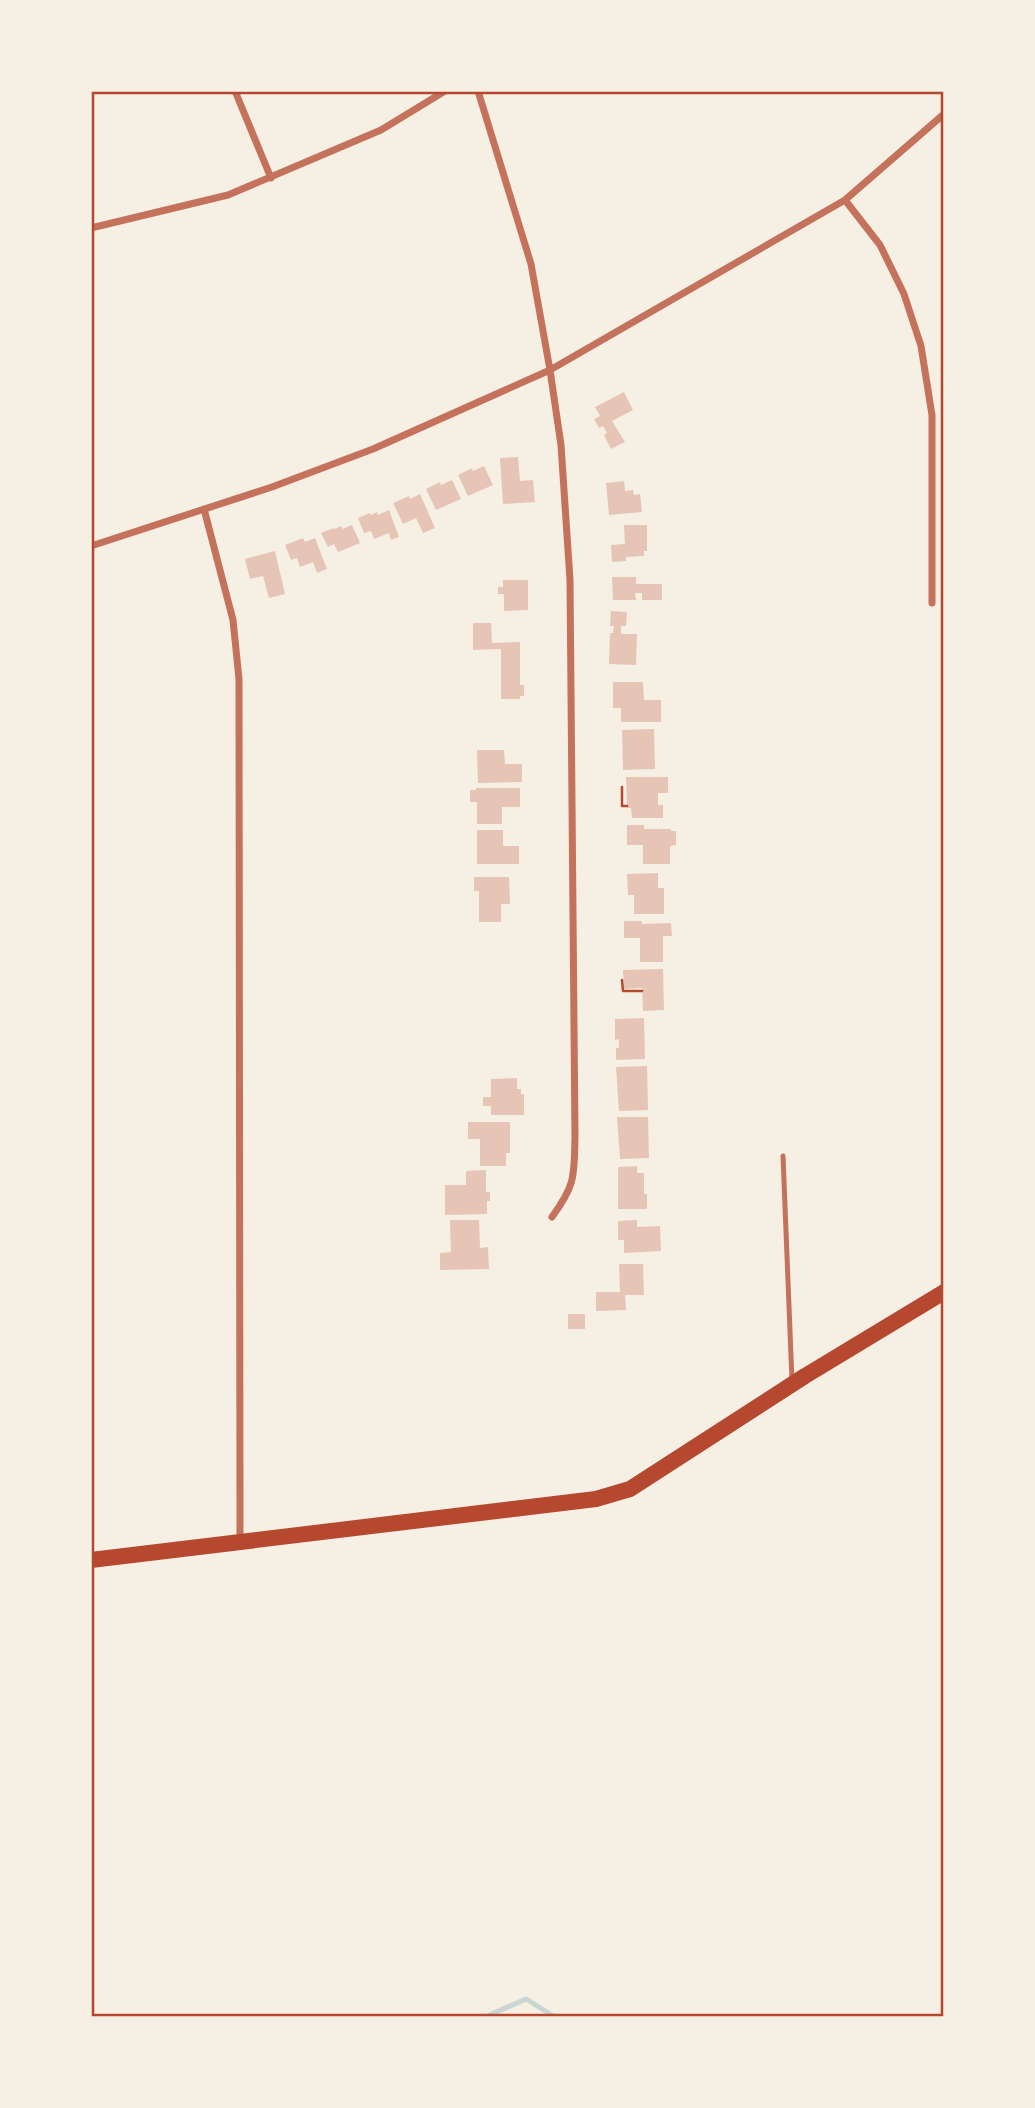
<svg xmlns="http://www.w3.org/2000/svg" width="1035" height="2108" font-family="Figtree,sans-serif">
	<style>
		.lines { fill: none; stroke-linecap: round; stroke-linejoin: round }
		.stream { stroke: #c9d6d2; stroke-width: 5 }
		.building { fill: #e6c5b7 }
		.path { stroke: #b5482f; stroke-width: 2.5 }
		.service { stroke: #c5725c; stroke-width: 5 }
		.minor { stroke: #c5725c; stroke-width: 7 }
		.primary { stroke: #b5482f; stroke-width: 16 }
		.neatline { fill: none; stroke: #b5482f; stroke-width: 2.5 }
	</style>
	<rect width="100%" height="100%" fill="#f6efe4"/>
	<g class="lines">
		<path class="stream" d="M485 2017 526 1999 555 2017"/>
	</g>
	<path class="building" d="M624 392 633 410 612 421 625 442 611 449 604 435 607 433 603 426 599 428 594 419 600 416 595 407Z
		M518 457 520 481 533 480 535 502 503 504 500 458Z
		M484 466 493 485 468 496 458 475 472 468 473 471Z
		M452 480 461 499 436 510 426 489 440 482 441 485Z
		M624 481 625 491 633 490 634 495 640 494 642 512 609 515 606 483Z
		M420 494 435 528 423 533 416 518 403 524 393 503 409 496 410 499Z
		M389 510 399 537 391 540 389 533 374 539 371 531 364 533 358 518 370 513 371 515 377 512 378 515Z
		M352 525 360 543 338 552 334 544 328 547 321 533 334 528 335 529 341 526 342 529Z
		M624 525H647V551H644V556L626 557V561L612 562 611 545 625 544Z
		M303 538 305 542 315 538 327 569 317 573 313 562 300 567 297 558 291 560 285 545Z
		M275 551 285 594 269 598 263 576 250 579 245 559Z
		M612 577H636V584H662V600H642V593H635L636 600H613Z
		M503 580H528V610L504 611V594H498V587H503Z
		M611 611 627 612 626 626H621V634H637L636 665 609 664 610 633H613L614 626H610Z
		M473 623H491L492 643 520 642V685H524V696H520V699H501V649L473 650Z
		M613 682H643L644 700H661V722H621V708H613Z
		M654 729 655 769 623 770 622 730Z
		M477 750H504L505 764H522V782L478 783Z
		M626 777H668V793H658V805H663V818H632L631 808H627Z
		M476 788H520V807H502V824H477V802H470V790H476Z
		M627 825H644V829H671V831H676V845L670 846V864H643V845H627Z
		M477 830H503V846H519V864H477Z
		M658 873V888H664V914H634V895H628L627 874Z
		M474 877H509L510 904H501V922H479V891H474Z
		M624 921H642V924L671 923 672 936H663V962H640V938H624Z
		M663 969 664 1010 643 1011 642 988 624 989 623 970Z
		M644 1018 645 1059 616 1060V1048H619V1039L615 1040V1019Z
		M647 1066 648 1110 619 1111 616 1067Z
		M517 1078V1089H521V1094H524V1115H491V1106H483V1097H491V1079Z
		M617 1117H648L649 1158 620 1159Z
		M468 1122H510V1153H506V1166H480V1139H468Z
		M637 1166V1173H644V1194H647V1209H618V1167Z
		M486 1170V1192H490V1201H487V1214L445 1215V1185H466V1171Z
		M450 1220H479L480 1248 488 1247 489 1269 440 1270V1253L451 1252Z
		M637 1220V1227L660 1226 661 1251 624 1253V1240H618V1221Z
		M619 1264H643L644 1295H625L626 1310 596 1311V1292H620Z
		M568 1314H585V1329H568Z"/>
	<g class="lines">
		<path class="path" d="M622 787V806H627
			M622 980 623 991H642"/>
		<path class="service" d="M783 1156 792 1381"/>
		<path class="minor" d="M235 91 271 178
			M478 91 531 264 550 370 561 445 570 580 575 1137C574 1176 576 1184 552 1217
			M845 200 880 245 904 294 921 346 932 415V603
			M91 228 228 195 381 130 445 91
			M204 509 233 620 239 679 240 1541
			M91 546 272 487 373 449 550 370 845 200 944 114"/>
		<path class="primary" d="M91 1560 596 1499 630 1489 805 1376 944 1292"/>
	</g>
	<rect width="1035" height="2108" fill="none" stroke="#f6efe4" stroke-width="186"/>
	<rect x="93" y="93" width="849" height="1922" class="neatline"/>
</svg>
